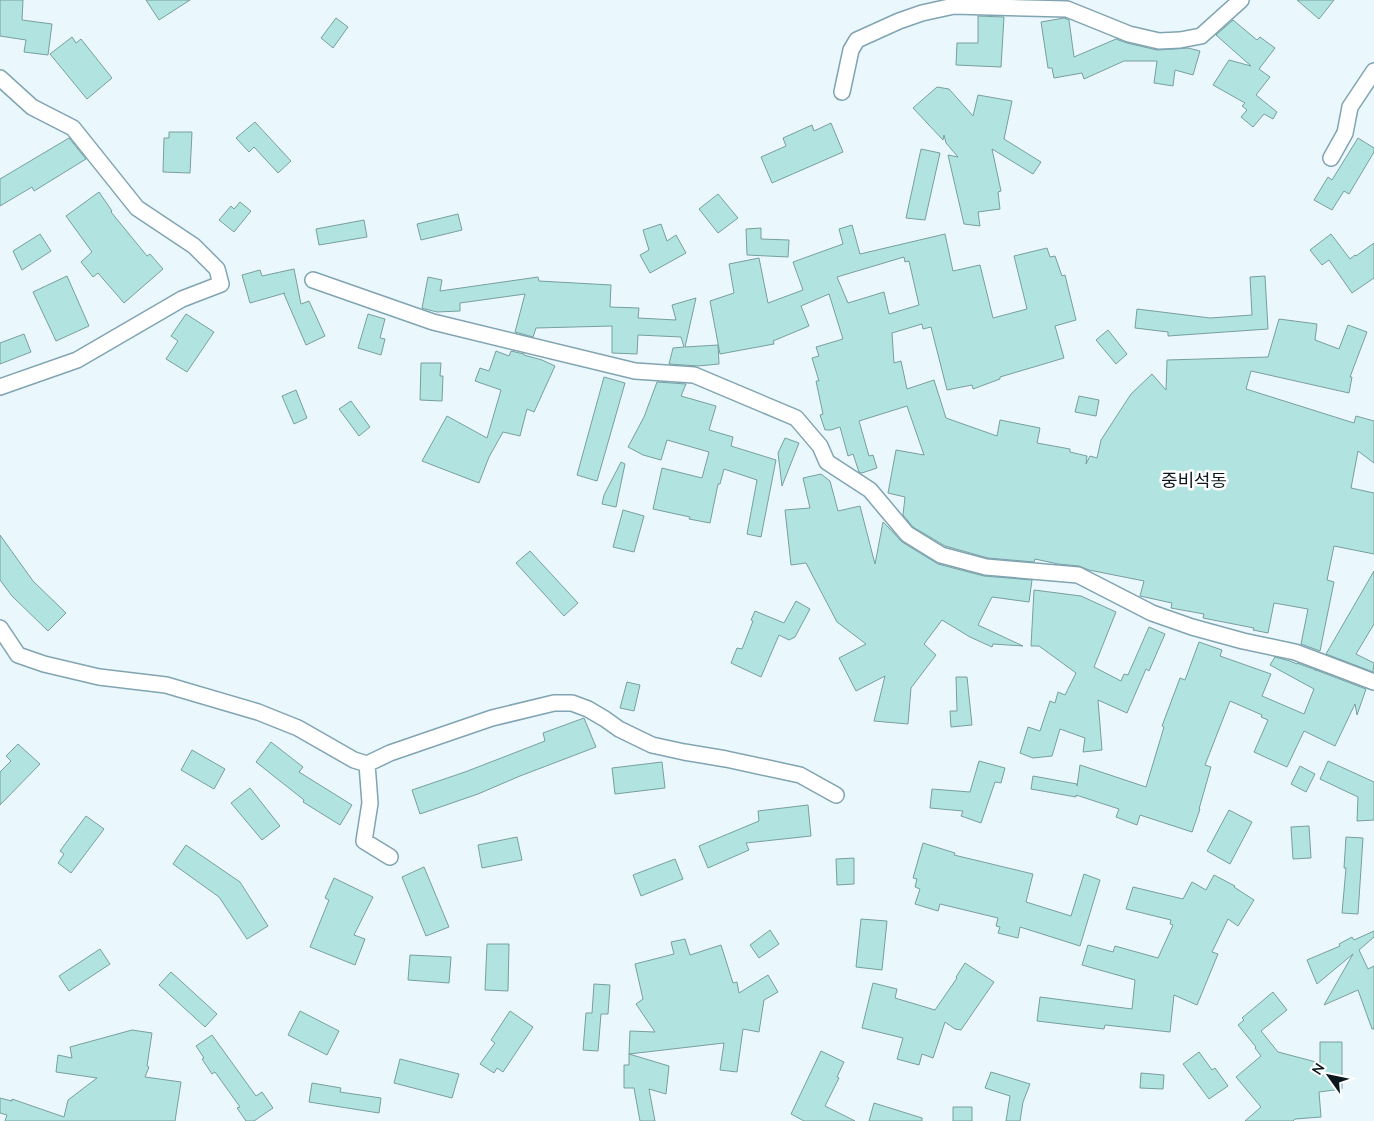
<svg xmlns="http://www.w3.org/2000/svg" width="1374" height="1121" font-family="'Nunito Sans','Noto Sans KR',sans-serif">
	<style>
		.building { fill: #b1e3e1; stroke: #789f9e; fill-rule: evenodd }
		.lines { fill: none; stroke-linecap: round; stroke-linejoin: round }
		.street-casing { stroke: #81a4b2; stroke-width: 18 }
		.street { stroke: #fff; stroke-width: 15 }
		.labels { text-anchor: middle; stroke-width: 5; stroke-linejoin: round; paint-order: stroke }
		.quarter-label { font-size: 18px; fill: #0b181d; stroke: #fff }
	</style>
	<rect width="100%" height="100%" fill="#eaf8fe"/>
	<path class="building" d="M0 0H23L22 20 52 24 48 55 24 52 26 40 0 36Z
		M146 0H190L159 20Z
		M1297 0H1334L1319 19Z
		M978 16 1004 17 1001 67 956 65 957 43H978Z
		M336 18 348 27 333 48 321 38Z
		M1064 18 1069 20 1074 57 1116 39 1127 43 1157 50 1188 48 1200 51 1193 75 1175 70 1173 86 1154 83 1157 61H1124L1084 79 1082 73 1054 78 1052 68H1048L1041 22Z
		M1233 20 1257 40 1260 37 1275 48 1259 69 1270 77 1256 95 1277 112 1273 119 1264 114 1253 127 1241 117 1247 110 1242 106 1245 103 1213 85 1229 60 1251 66 1216 35Z
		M72 37 76 43 81 39 112 78 87 99 50 54Z
		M937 87 949 89 973 116 978 95 1012 101 1004 139 1041 162 1033 174 992 149 1001 191 998 192 1000 209 978 212 980 226 964 224 948 155 958 157 946 143 944 135 943 140 913 108Z
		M255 122 291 161 278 173 254 147 249 152 236 138Z
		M831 123 843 152 772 183 761 157 786 146 783 138 812 125 814 131Z
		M169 132H192L190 173 163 172 164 138H169Z
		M69 138 86 159 34 191 32 187 0 206V179Z
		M1358 138 1374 148V152L1349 194 1344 191 1332 210 1314 200 1328 177 1332 180Z
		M921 149 940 153 925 220 906 218Z
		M99 192 112 211 111 212 147 256 150 254 163 269 124 303 98 273 93 277 81 262 92 252 66 216Z
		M718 194 738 218 718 233 699 209Z
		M240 202 251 211 234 232 219 220 231 206 234 209Z
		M458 214 462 230 421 240 417 224Z
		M364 220 367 237 319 245 316 229Z
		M661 224 667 241 676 235 686 253 650 273 640 255 649 250 643 230Z
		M852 225 860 254 945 234 953 271 980 265 993 318 1027 309 1014 256 1047 248 1050 257 1055 256 1062 276 1065 275 1076 320 1055 326 1064 358 1000 377V379L973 389 972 385 947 390 931 327 923 329 922 324 892 333 894 363 901 361 907 389 934 380 946 418 997 436 1000 420 1040 428 1037 443 1070 449V452L1087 456 1086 464 1090 456 1097 458 1101 440 1131 394 1152 374 1166 390 1167 360 1268 357 1279 319 1317 324 1315 340 1339 349 1348 325 1367 332 1350 377H1352L1349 393 1251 371 1246 389 1354 423 1356 416 1374 421V463L1358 451 1351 488 1374 493V554L1334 546 1327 580 1334 582 1320 651 1301 644 1308 609 1274 603 1268 633 1253 630 1254 628 1203 618 1204 614 1171 608 1172 603 1140 596 1144 581 1089 570 1079 566 1058 564 1035 559 1034 562 988 558 945 546 913 527 903 515 905 497 888 493 896 450 924 455 907 406 859 421 869 456 873 455 877 468 862 473 859 472 853 454 848 456 840 427 831 430H825L820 415 823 414 816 381H819L812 358 819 356 816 347 843 339 829 294 801 306 809 326 773 341 774 344 720 354 710 301 734 293 729 264 759 258 768 303 803 290 793 262 843 244 839 229ZM904 257 905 262 909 261 919 305 889 314 884 292 848 303 837 277Z
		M761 228V239L789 240 788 257 747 255 746 229Z
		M40 234 51 251 22 270 13 251Z
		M1331 234 1350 259 1355 255 1356 256 1374 243V278L1352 293 1329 260 1322 265 1310 250Z
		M294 269 301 304 309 301 325 336 306 345 284 294 285 293 250 303 242 275 260 270 262 276Z
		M67 276 89 326 56 341 33 292Z
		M1265 276 1268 329 1168 336V332L1135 328 1137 309 1210 318 1252 315 1250 277Z
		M428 277 442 280 440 291 538 277 539 281 611 285 610 307 639 308 638 318 676 320 672 305 696 298 685 347 718 345 719 364 698 366 669 364 673 348 684 347 681 337 638 335 637 354 612 353V326L536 328 533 337 515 332 525 294 460 303V311L437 312 425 309 422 308Z
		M186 314 214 332 187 372 166 359 178 341 171 336Z
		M368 314 385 319 380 338 385 339 381 355 358 348Z
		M1108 330 1127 354 1116 364 1096 340Z
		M24 334 31 352 0 364V343Z
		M496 351 509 356 511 351 524 354V355L542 360 555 366 534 412 527 409 520 436 503 432 489 457 479 483 422 461 447 416 487 438 501 390 475 381 480 368 489 371Z
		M421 363H441L440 376H443L442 401 420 400Z
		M604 377 625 383 597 481 577 475Z
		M657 382 686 384 681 396 716 406 709 430 733 437 731 446 776 460 761 537 747 534 757 480 724 469 720 484H718L710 523 689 519 690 517 653 509 662 468 702 478 709 452 667 440 661 460 643 455 628 447 644 417Z
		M296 390 307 418 294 424 282 396Z
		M1079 396 1099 400 1096 416 1075 412Z
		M351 401 370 427 359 436 339 409Z
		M785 438 799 443 782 486 778 453Z
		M621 462 625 464 616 507 602 504 604 495Z
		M821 474 830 481 838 511 860 506 875 564 883 522 889 528 902 542 938 564 984 576 1032 580 1029 602 992 597 978 625 1023 646 993 644 992 647 970 637 942 620 924 644 936 655 911 688 908 724 874 721 885 676 856 691 839 658 866 644 837 622 806 563 791 565 785 510 810 508 803 478Z
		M623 510 644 516 634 552 613 547Z
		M0 535 33 581 66 613 48 631 12 596 0 580Z
		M530 551 578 603 564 616 516 563Z
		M1374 571V624L1356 654 1374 663 1373 672 1326 654Z
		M1034 590 1081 596 1116 612 1094 667 1121 681 1124 674 1128 675 1149 627 1165 634 1149 671 1146 669 1127 713 1098 700 1102 750 1083 752 1085 738 1060 729 1052 756 1033 758 1020 753 1028 727 1040 731 1050 701 1055 703 1058 692 1065 695 1076 673 1039 646H1031Z
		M796 601 810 609 795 637 789 640 779 635 761 677 731 663 737 648 742 649 753 621 751 620 755 611 784 623Z
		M1199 642 1222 650 1220 656 1271 674 1262 696 1304 714 1314 689 1270 665 1275 657 1290 661 1297 664V663L1316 670V671V670L1366 689 1357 715 1355 704 1335 746 1304 731 1287 767 1254 752 1268 720 1261 717 1262 715 1230 701 1205 765 1211 767 1199 809H1200L1192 832 1140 815 1137 825 1116 817 1119 809 1076 795V797L1031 789 1033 776 1077 784V786L1080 765 1146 787 1164 727 1162 726 1180 678 1185 680Z
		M956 677H967L972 725 951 727 950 711H957Z
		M627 682 640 685 634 711 620 708Z
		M584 718 596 747 520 776 478 794 420 814 412 790 465 772 545 741 543 733Z
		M271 742 303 767 299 772 352 805 340 825 303 802 304 800 256 762Z
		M18 744 40 764 0 805V772L11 761 6 756Z
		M192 750 225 769 214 789 181 770Z
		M979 761 1005 768 1001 783 995 782 981 823 961 816 963 811 930 808 932 789 970 792Z
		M1328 761 1374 782V820L1357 821 1358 797 1320 779Z
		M662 762 665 788 615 794 612 768Z
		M1300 766 1315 774 1306 792 1291 784Z
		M250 788 280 826 262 840 231 803Z
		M808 805 811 836 746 843 749 850 708 868 699 846 759 821 758 811Z
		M1229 810 1252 822 1230 864 1207 851Z
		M86 816 104 829 71 873 58 863 64 854 60 851Z
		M1309 826 1311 858 1293 859 1291 827Z
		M517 837 522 860 482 868 478 845Z
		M1346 837 1363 838 1358 914 1342 913 1346 868H1344Z
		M923 843 955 853 954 855 1033 874 1026 902 1071 916 1084 874 1100 880 1080 946 1020 927 1018 938 998 933 1000 927 996 926 998 918 940 904 938 911 915 904 920 889 915 887 917 879 913 878Z
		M186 845 240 882 268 926 247 939 219 897 173 864Z
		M854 858V884L837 885 836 859Z
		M675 859 683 879 641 896 633 875Z
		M424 867 449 927 426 936 402 877Z
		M1214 875 1235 886 1234 887 1254 900 1238 926 1228 919 1212 952 1218 954 1197 1005 1174 995 1170 1032 1105 1025 1104 1029 1037 1021 1040 997 1132 1009 1135 980 1082 965 1088 945 1113 952 1115 946 1158 958 1173 925 1170 924 1171 920 1126 909 1133 887 1183 899 1192 882 1206 890Z
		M334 878 373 897 354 935 365 939 355 965 310 947 329 900 325 898Z
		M861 919 887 921 882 970 856 967Z
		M770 930 779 944 759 958 750 945Z
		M1374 931V937L1359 950 1368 969 1374 966V1029H1372L1358 990 1324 1005 1353 954 1317 984 1307 960 1340 946 1339 944 1352 937 1354 940Z
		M685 939 690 955 721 945 733 983 737 982 739 993 768 975 778 992 764 1000 759 1032 743 1029 737 1072 720 1070 724 1043 629 1054 630 1031 655 1032 636 1004 643 999 635 964 674 954 671 942Z
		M487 944H509L508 991 485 990Z
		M100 949 110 964 69 991 59 976Z
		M410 955 451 957 449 983 408 980Z
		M965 963 994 982 961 1030 955 1029 945 1022 933 1058 922 1054 919 1065 897 1059 903 1038 862 1028 873 983 897 989 895 998 935 1010 957 978 956 977Z
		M171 972 217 1014 205 1027 159 985Z
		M594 984 610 985 608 1014H601L598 1051 583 1050 586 1013H592Z
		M1273 992 1287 1010 1261 1031 1278 1052 1320 1063V1042H1342V1089L1319 1092 1321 1117 1295 1119 1293 1121H1245L1261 1107 1236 1077 1261 1056 1255 1048 1256 1047 1238 1025 1244 1020 1242 1018Z
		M300 1011 339 1031 327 1055 288 1035Z
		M510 1011 533 1027 503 1072 497 1068 494 1073 480 1064 495 1043 491 1040Z
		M132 1030 152 1033 147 1066 149 1067 145 1077 181 1082 175 1121H5L7 1115 0 1113V1098L12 1101V1099L64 1117 68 1100 97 1078 56 1072 58 1055 72 1058 70 1047Z
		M212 1035 256 1096 262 1092 273 1108 254 1121H246L237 1108 240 1107 215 1072 212 1074 202 1059 204 1058 196 1046Z
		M821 1051 844 1062 837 1077 839 1078 825 1106 855 1121H804L791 1114Z
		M1199 1052 1212 1070 1215 1068 1228 1086 1209 1099 1183 1064Z
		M629 1054 669 1066 666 1094 649 1089 655 1121H640L634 1088H624V1065H629Z
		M400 1059 459 1074 452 1098 394 1083Z
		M991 1072 1030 1084 1023 1102 1020 1121H1006L1010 1096 985 1088Z
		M1141 1073 1164 1075 1163 1089 1140 1088Z
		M312 1083 341 1088 340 1092 381 1098 379 1113 309 1102Z
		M874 1103 922 1118V1121H869Z
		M953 1107H972V1121H953Z"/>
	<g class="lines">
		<defs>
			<path id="street" d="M0 78 32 107 73 128 137 208 194 246 217 269 221 284 182 299 77 360 0 387
				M842 92 851 50 857 40 899 21 922 13 954 6 1067 9 1129 34 1159 41 1180 40 1201 36 1241 0
				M1331 158 1345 133 1350 107 1374 71
				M313 280 433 322 635 371 694 375 796 418 820 446 827 462 870 490 907 534 941 555 986 567 1078 575 1152 613 1192 627 1243 641 1295 652 1374 682
				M0 628 18 655 44 664 99 677 166 685 258 712 298 728 354 760 367 764 390 753 492 718 554 703H572L588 709 605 719 619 729 652 745 684 752 726 759 800 775 836 795
				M367 764 370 803 364 841 390 857"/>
		</defs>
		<use href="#street" class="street-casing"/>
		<use href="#street" class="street"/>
	</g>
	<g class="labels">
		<g class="quarter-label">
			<text x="1194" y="487">중비석동</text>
		</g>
	</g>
	<g transform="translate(1329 1076) rotate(303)" stroke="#ffffff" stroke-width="4" paint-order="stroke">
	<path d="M0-4L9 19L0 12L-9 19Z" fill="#0b181d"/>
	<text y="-8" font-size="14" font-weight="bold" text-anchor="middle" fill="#0b181d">N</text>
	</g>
</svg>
